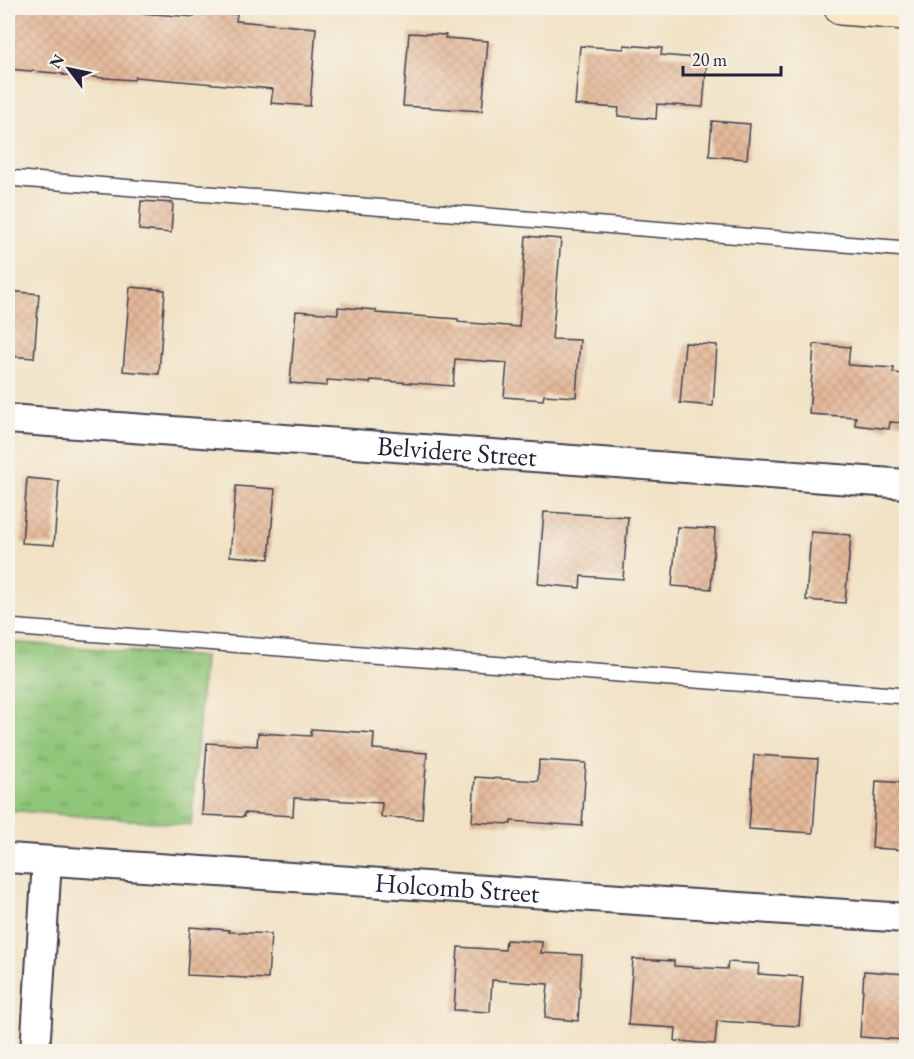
<svg xmlns="http://www.w3.org/2000/svg" width="914" height="1059" font-family="'EB Garamond',serif">
	<style>
		.grass { fill: url(#grass-tufts); stroke: #59745a; stroke-width: 1.5 }
		.building { fill: url(#building-cross-hatch) }
		.lines { fill: none; stroke-linecap: round; stroke-linejoin: round }
		.lane-casing { stroke: #413f50; stroke-width: 18 }
		.street-casing { stroke: #413f50; stroke-width: 32 }
		.secondary-casing { stroke: #413f50; stroke-width: 36 }
		.lane { stroke: #fff; stroke-width: 15 }
		.street { stroke: #fff; stroke-width: 28 }
		.secondary { stroke: #fae7c3; stroke-width: 33 }
		.labels { text-anchor: middle; stroke-width: 6; stroke-linejoin: round; paint-order: stroke }
		.street-label { font-size: 27px; fill: #22223b; stroke: #f7f3e8 }
	</style>
	<defs>
		<pattern id="grass-tufts" width="24" height="20" patternUnits="userSpaceOnUse" patternTransform="scale(1.5)"><rect width="24" height="20" fill="#90c679"/><path d="M3 7l-1-3M5 7V3M7 7l1-3M15 17l-1-3M17 17v-4M19 17l1-3" fill="none" stroke="#75a064"/></pattern>
		<pattern id="building-cross-hatch" width="8" height="8" patternUnits="userSpaceOnUse" patternTransform="scale(1.5)"><rect width="8" height="8" fill="#e4b898"/><path d="M0 0l8 8M0 8l8-8" fill="none" stroke="#c39e84"/></pattern>
	</defs>
	<rect width="100%" height="100%" fill="#f7f3e8"/>
	<filter id="ink" filterUnits="userSpaceOnUse"><feTurbulence type="fractalNoise" baseFrequency=".0167" numOctaves="2"/><feDisplacementMap in="SourceGraphic" scale="12" xChannelSelector="R" yChannelSelector="G"/><feConvolveMatrix kernelMatrix="1 2 1 2 8 2 1 2 1" color-interpolation-filters="sRGB"/></filter>
	<filter id="wash" filterUnits="userSpaceOnUse"><feTurbulence type="fractalNoise" baseFrequency=".008" numOctaves="4" result="noise"/><feDisplacementMap in="SourceGraphic" scale="24" xChannelSelector="R" yChannelSelector="G"/><feGaussianBlur stdDeviation="1.35" result="paint"/><feColorMatrix in="noise" values="0 0 0 0 0 0 0 0 0 0 0 0 0 0 0 0 0 1.4 0 .05"/><feComposite in="paint" operator="in"/></filter>
	<g filter="url(#wash)">
		<rect width="100%" height="100%" fill="#f1e2c5"/>
		<path class="grass" d="M8 642 204 657 191 825 8 810Z"/>
		<g id="blocks">
			<path class="building" d="M8 8H50L101 12V8H140V13L194 17V11L237 14 236 21 316 28 310 106 271 103 273 89 135 77 134 80 63 75 64 74 55 73 8 69Z
				M409 33 446 35 445 38 488 41 482 111 403 106Z
				M624 45 662 48 661 55 707 59 703 107 657 104 656 119 618 116 619 108 575 105 580 46 624 49Z
				M712 121 750 124 747 159 709 156Z
				M141 201 173 203 171 233 139 230Z
				M526 236 561 239 552 339 580 340 576 397 544 395 543 400 504 397 507 363 455 359 453 386 371 380 370 383 327 380V386L290 383 296 311 338 314V307L376 310V313L458 319V322L519 327Z
				M130 287 165 290 159 374 123 371Z
				M8 291 39 294 34 358 8 356Z
				M685 343 717 345 713 406 680 403Z
				M814 344 850 347 848 365 894 368 893 373 906 374V423L890 422 889 429 855 425 856 417 809 414Z
				M27 478 59 481 54 545 22 543Z
				M236 486 275 489 269 559 230 556Z
				M544 512 628 517 623 579 581 576 580 588 538 584Z
				M677 527 715 529 711 589 672 586Z
				M811 532 851 535 845 603 806 600Z
				M311 729 374 733 373 749 427 753 422 819 381 817 382 803 294 798 293 816 244 813V817L202 815 207 743 257 746 258 733 311 736Z
				M754 755 818 759 813 833 749 829Z
				M539 760 586 763 582 826 511 821V824L472 822 475 777 538 781Z
				M876 781 906 783V850L872 848Z
				M190 927 229 930V932L271 934 268 979 187 975Z
				M506 940 542 942 541 953 582 955 578 1021 545 1018 548 984 492 980 490 1012 454 1010 458 947 505 950Z
				M633 959 674 961V966L727 969 728 962 759 964 758 974 803 977 799 1026 717 1021 715 1044 675 1041 676 1028 628 1025Z
				M864 971 906 974V1040L860 1037Z"/>
		</g>
	</g>
	<g filter="url(#ink)">
		<use href="#blocks" fill-opacity="0" stroke="#413f50" stroke-width="1.5"/>
		<g class="lines">
			<defs>
				<path id="lane" d="M8 178 906 249
					M8 627 906 696"/>
				<g id="street">
					<path id="s1" d="M8 419 906 484"/>
					<path id="s2" d="M8 858 906 918"/>
					<path d="M35 1052 47 861"/>
				</g>
				<path id="secondary" d="M841 8 906 13"/>
			</defs>
			<use href="#lane" class="lane-casing"/>
			<use href="#street" class="street-casing"/>
			<use href="#secondary" class="secondary-casing"/>
			<use href="#lane" class="lane"/>
			<use href="#street" class="street"/>
			<use href="#secondary" class="secondary"/>
		</g>
	</g>
	<g class="labels">
		<g class="street-label">
			<text dy="9" stroke="none"><textPath href="#s1" startOffset="450">Belvidere Street</textPath></text>
			<text dy="9" stroke="none"><textPath href="#s2" startOffset="450">Holcomb Street</textPath></text>
		</g>
	</g>
	<rect width="914" height="1059" fill="none" stroke="#f7f3e8" stroke-width="30"/>
	<g transform="translate(69 69) rotate(302)" stroke="#f7f3e8" stroke-width="4.5" paint-order="stroke">
	<path d="M0-4.5L10 22L0 15L-10 22Z" fill="#22223b"/>
	<text y="-9" font-size="16" font-weight="bold" text-anchor="middle" fill="#22223b">N</text>
	</g>
	<path d="M683 66v9h98v-9" fill="none" stroke="#22223b" stroke-width="3"/>
	<text x="692" y="66" font-size="18" fill="#22223b" stroke="#f7f3e8" stroke-width="4.5" paint-order="stroke">20 m</text>
</svg>
